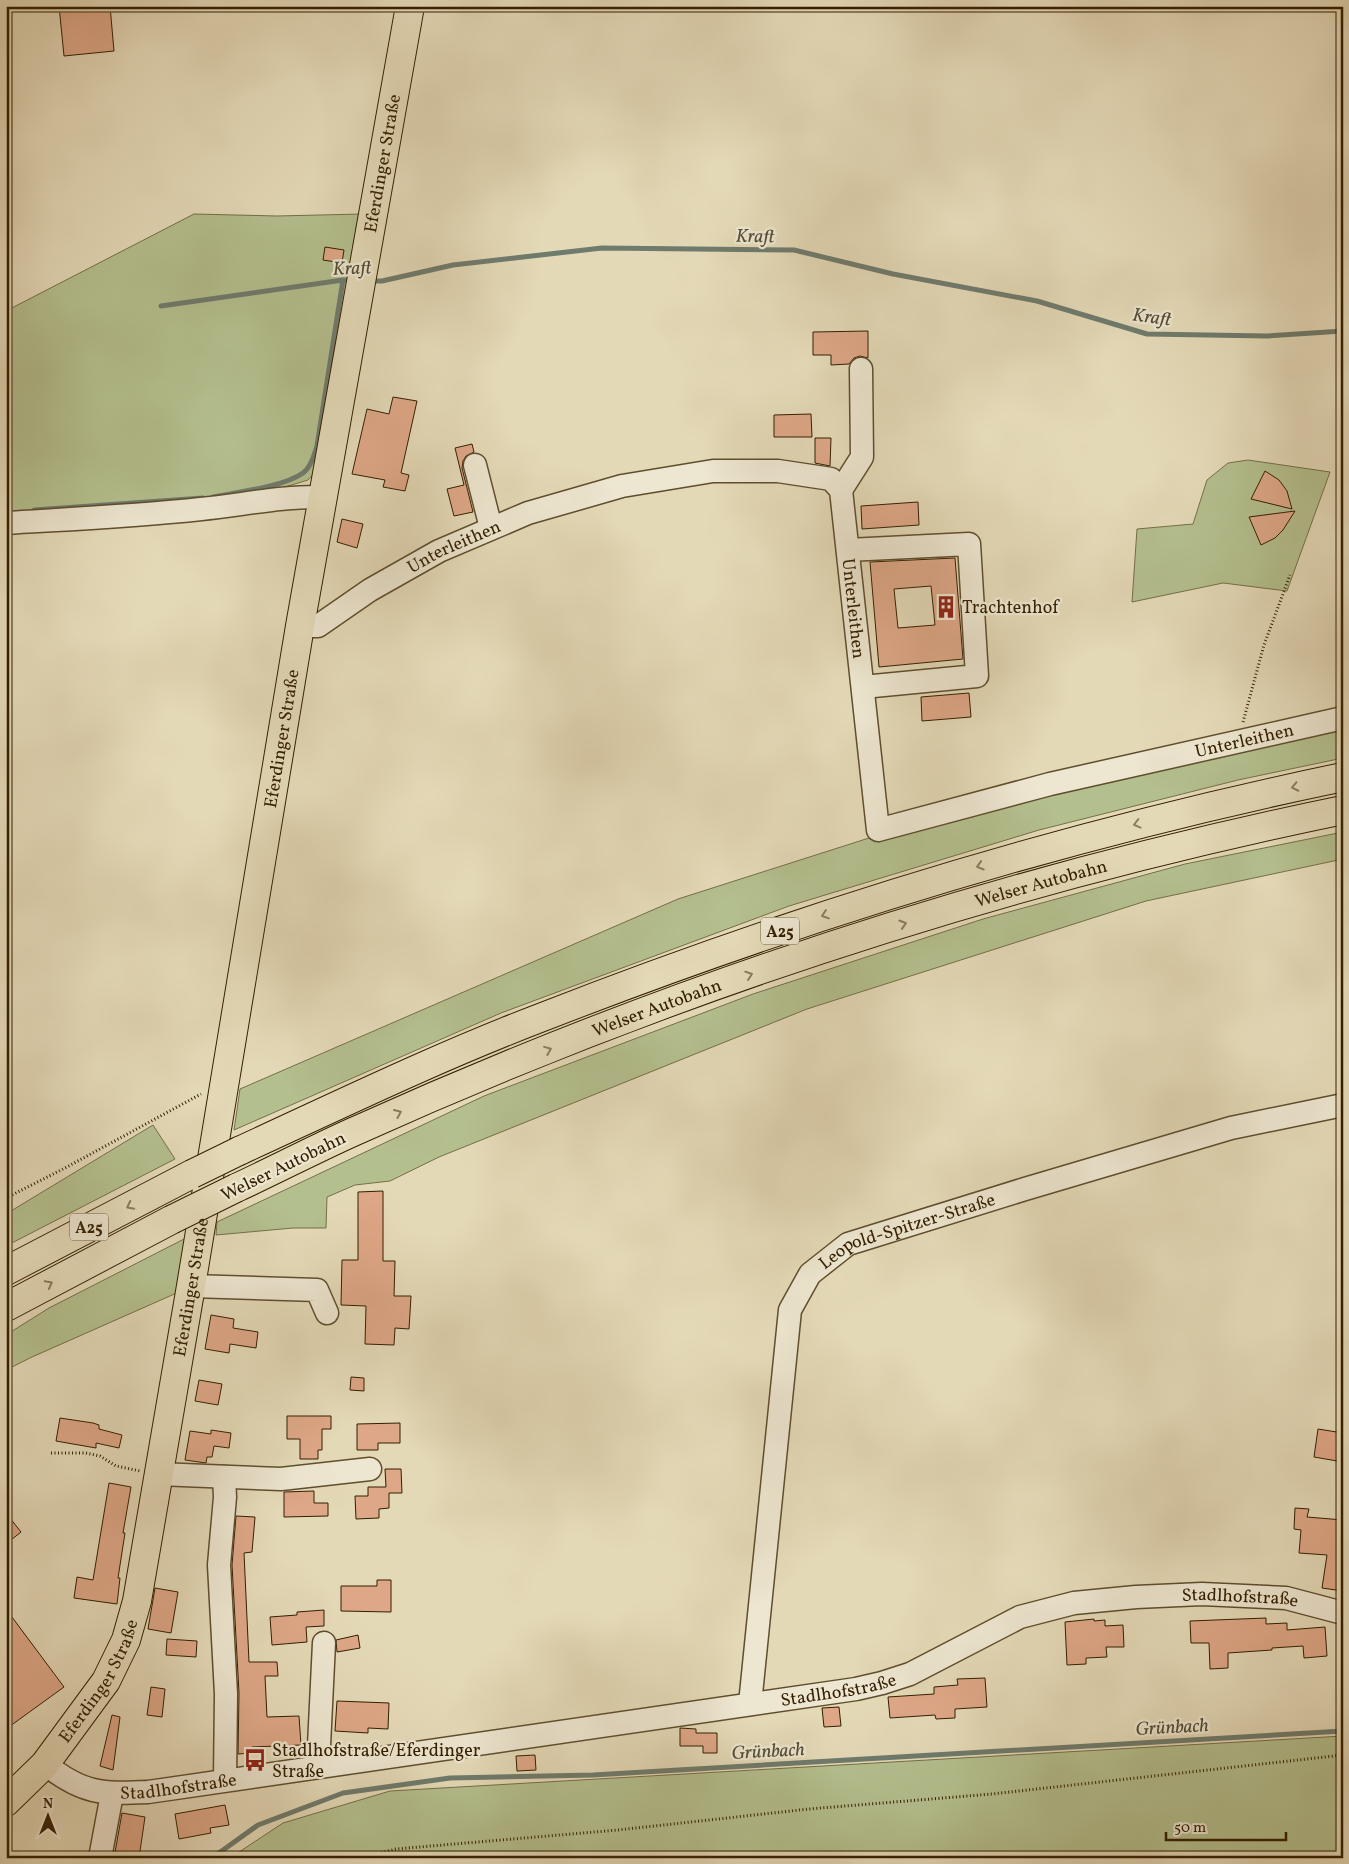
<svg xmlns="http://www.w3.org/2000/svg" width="1349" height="1864" font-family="Vollkorn,serif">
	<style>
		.green { fill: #b4bf8e; stroke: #746f47 }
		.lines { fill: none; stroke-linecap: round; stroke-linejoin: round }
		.stream { stroke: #6f7b6d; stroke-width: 5 }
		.building { fill: #dea787; stroke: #331f00; fill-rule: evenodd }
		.minor-casing { stroke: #5f4e2e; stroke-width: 25 }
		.major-casing { stroke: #331f00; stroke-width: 30 }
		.highway-casing { stroke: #331f00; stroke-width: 30 }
		.path { stroke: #331f00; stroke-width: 3; stroke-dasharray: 1 2.5; stroke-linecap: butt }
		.minor { stroke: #ede6d0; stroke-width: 22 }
		.major { stroke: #e4d9b7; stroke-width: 28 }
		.highway { stroke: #e4d9b7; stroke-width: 28 }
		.highway-bridge-casing { stroke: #331f00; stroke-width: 30; stroke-linecap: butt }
		.highway-bridge { stroke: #e4d9b7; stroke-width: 28 }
		.oneway { stroke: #8c7c5c }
		.labels { text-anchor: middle; stroke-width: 4.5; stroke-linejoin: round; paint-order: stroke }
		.shield { fill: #ede6d0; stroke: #6b5b3e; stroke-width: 1 }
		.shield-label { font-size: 16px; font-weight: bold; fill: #331f00 }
		.street-label { font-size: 18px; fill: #331f00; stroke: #ede6d0 }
		.poi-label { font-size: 18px; fill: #331f00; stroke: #ede6d0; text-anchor: start }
		.water-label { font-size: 19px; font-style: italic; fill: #514d36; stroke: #ede6d0 }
	</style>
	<rect width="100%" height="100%" fill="#e4d9b7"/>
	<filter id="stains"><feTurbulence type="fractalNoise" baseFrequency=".004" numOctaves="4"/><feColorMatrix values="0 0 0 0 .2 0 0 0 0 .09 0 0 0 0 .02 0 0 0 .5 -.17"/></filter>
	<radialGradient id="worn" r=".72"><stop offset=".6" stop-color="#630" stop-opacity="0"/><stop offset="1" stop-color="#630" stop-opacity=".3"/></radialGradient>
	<path class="green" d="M194 214 277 216 362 214 321 466 308 480 275 490 6 518V311Z
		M1248 460 1330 472 1287 591 1223 583 1132 602 1137 529 1193 524 1207 480 1228 463Z
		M1343 724V758L1238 780 1039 830 789 906 501 1013 234 1130 240 1089 678 899 869 838 1093 779Z
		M1343 832V859L1146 901 807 1009 439 1157 390 1181 355 1185 327 1197 326 1228H293L216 1235 217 1222 484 1096 753 994 983 919 1185 864Z
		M153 1125 175 1159 6 1246V1214Z
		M188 1237 179 1292 32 1357 6 1370V1335L49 1308Z
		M1343 1736V1858H230L283 1823 390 1791Z"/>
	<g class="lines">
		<path class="stream" d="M370 281H382L453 265 602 248 794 250 893 274 1037 301 1147 334 1267 336 1343 331
			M161 306 343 280 354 281
			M213 497C238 492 283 487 303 473 311 467 314 455 317 446L343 280
			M34 510 203 498
			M212 1858 258 1825 343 1793 450 1778 593 1775 1343 1731"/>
	</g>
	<path class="building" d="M59 6H110L114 51 64 56Z
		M325 247 344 250 342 263 323 260Z
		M868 331V358L860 356 854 358 849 364 831 365V355H813V332Z
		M393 397 417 401 401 473 409 475 405 491 383 487 385 480 352 474 367 409 389 414Z
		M811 414 812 437H774V415Z
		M815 438H831L830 466 815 463Z
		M472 444 474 452 466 456 463 461 462 468 473 512 454 516 447 489 464 485 455 448Z
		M1265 471 1279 480 1287 491 1292 509 1251 499Z
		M918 502 919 525 862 529 861 506Z
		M1295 511 1283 530 1275 538 1261 545 1249 517Z
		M342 519 363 524 357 548 337 542Z
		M955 558 963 659 879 667 870 562ZM931 586 935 625 898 628 894 589Z
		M969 693 971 717 922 721 921 697Z
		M383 1191V1261H395L394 1296H411L409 1329 395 1328 394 1345 365 1344 366 1306 341 1305 342 1260H358V1192Z
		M211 1315 234 1319 233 1328 258 1332 256 1348 230 1344 229 1353 205 1349Z
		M351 1377 364 1378V1391L350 1390Z
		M199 1380 222 1384 218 1405 195 1401Z
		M287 1416H331V1429H322V1450H318V1459H300V1439H287Z
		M60 1418 93 1423 99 1425V1429L122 1435 119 1448 96 1443V1448L56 1441Z
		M400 1423V1443H378V1450H357V1424Z
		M1318 1429 1343 1433V1462L1314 1457Z
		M211 1430 231 1433 229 1448 214 1446 212 1457H207L206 1463 185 1460 190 1431 211 1434Z
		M385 1469H401L402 1493H389V1508L379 1509V1518L356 1519 355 1496H368V1487H386Z
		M109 1483 131 1487 123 1533H125L118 1578H120L117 1604 74 1598 77 1577 93 1580Z
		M314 1491V1503H328V1516L284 1517V1492Z
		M1295 1508 1309 1509 1307 1517 1343 1520V1591L1322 1588 1327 1555 1299 1553 1301 1530 1294 1529Z
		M6 1513 21 1532 6 1544Z
		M236 1516 255 1517 252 1552 244 1553 249 1662H277L278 1676H265L267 1717 299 1716 301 1745 252 1747V1753L238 1754 239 1693 232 1565Z
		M377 1580H391V1612L341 1611V1586H377Z
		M155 1588 178 1592 171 1633 148 1629Z
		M6 1609 64 1687 6 1729Z
		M324 1610V1626L306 1627 307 1642 272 1645 270 1617 297 1615V1612Z
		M1266 1618V1624L1287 1623V1630L1325 1627 1327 1656 1304 1658 1303 1646 1272 1648V1650L1228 1653V1668L1210 1669 1209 1643H1191L1190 1621Z
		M1094 1619V1621L1105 1620V1626L1123 1625 1124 1647H1106L1107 1657 1086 1658V1664L1067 1665 1065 1622Z
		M358 1635 360 1648 337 1652 336 1640Z
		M167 1639 197 1641 196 1657 166 1655Z
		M985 1678 987 1707 955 1709V1718L936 1719 935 1715 890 1718 888 1697 934 1694V1687L958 1685 957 1679Z
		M151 1687 165 1689 162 1717 147 1715Z
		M337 1701 389 1703 388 1729 368 1728V1733L335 1731Z
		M839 1707 841 1726 824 1727 822 1708Z
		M112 1715 120 1717 113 1770 100 1766Z
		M680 1728 696 1729V1733H717V1753H703V1746H680Z
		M535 1755 536 1770 517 1771 516 1756Z
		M225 1805 229 1825 210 1828 211 1833 179 1839 175 1814Z
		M122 1813 145 1817 139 1858H114Z"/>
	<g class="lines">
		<defs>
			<g id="minor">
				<path d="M475 465 491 528"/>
				<path d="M841 490 862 457 861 369"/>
				<path d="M6 523C71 519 137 516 201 509 242 505 282 496 323 497"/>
				<path d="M848 550 969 544 977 676 863 687"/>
				<path id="s1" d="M300 626H318L370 590 439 551 528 513 622 486 713 471H778L831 479 841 490 878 830 1050 784 1343 718"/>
				<path d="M191 1286 317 1290 327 1313"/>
				<path d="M158 1474 281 1479 370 1469"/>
				<path d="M224 1477 225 1497 219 1565 226 1694 225 1779"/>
				<path id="s2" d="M750 1704 790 1310 810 1274 848 1244 1025 1189 1231 1128 1343 1105"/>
				<path id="s3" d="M45 1764C83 1794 101 1794 148 1792L856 1689 882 1683 910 1674 1020 1617 1074 1603 1136 1597 1202 1594 1286 1598 1343 1613"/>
				<path d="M318 1766 324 1643"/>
				<path d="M100 1858 112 1794"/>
			</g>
			<g id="major">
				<path id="s4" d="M6 1802 45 1764 106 1681 126 1640 137 1601 191 1286 300 626 410 6"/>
			</g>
			<g id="highway">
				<path d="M239 1151C339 1105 438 1057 540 1018 801 916 1068 834 1343 777"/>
				<path id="s5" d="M236 1188C275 1170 313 1150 353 1132 669 989 1003 880 1343 810"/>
				<path d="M6 1271 192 1174"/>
				<path d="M6 1307 171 1220"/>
			</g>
		</defs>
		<use href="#minor" class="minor-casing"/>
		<use href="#major" class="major-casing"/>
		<use href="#highway" class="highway-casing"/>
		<path class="path" d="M1243 722 1264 645 1290 575
			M6 1198 65 1168 201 1094
			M51 1453H86L100 1456 116 1466 140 1471
			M361 1858 396 1849 618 1830 809 1809 992 1794 1343 1755"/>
		<use href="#minor" class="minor"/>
		<use href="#major" class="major"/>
		<use href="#highway" class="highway"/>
		<defs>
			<path id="highway-bridge" d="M192 1174 239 1151
				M171 1220 236 1188"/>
		</defs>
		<use href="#highway-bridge" class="highway-bridge-casing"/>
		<use href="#highway-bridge" class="highway-bridge"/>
	</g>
	<defs><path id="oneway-chevron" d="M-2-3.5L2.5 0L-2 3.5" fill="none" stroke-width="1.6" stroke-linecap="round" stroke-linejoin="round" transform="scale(1.25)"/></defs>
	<g class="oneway">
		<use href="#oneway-chevron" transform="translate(1295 787) rotate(168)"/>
		<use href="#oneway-chevron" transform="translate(1137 824) rotate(166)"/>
		<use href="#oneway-chevron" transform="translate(980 866) rotate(163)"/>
		<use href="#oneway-chevron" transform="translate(825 915) rotate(161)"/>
		<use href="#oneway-chevron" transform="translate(903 924) rotate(-17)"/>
		<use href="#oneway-chevron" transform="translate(749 975) rotate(-19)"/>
		<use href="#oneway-chevron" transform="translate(548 1050) rotate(-22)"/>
		<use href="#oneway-chevron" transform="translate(398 1113) rotate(-23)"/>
		<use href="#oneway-chevron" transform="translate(130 1206) rotate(153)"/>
		<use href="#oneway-chevron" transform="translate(49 1284) rotate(-28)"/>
	</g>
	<defs>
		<symbol id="building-bare" viewBox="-9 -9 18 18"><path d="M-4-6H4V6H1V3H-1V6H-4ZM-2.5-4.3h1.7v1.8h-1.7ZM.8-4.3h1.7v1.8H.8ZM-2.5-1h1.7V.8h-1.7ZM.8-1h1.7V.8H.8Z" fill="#8f2418" stroke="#ede6d0" stroke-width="2.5" paint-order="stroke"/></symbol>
		<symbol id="bus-bare" viewBox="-9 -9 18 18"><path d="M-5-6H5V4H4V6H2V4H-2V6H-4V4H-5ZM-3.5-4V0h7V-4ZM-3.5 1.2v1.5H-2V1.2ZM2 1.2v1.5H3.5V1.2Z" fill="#8f2418" stroke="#ede6d0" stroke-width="2.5" paint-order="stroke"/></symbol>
	</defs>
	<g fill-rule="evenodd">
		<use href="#building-bare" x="930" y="591" width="32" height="32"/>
		<use href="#bus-bare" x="239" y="1744" width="32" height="32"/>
	</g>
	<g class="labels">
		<g class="shield">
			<rect x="761" y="917.5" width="38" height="27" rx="4"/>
			<rect x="70" y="1213.5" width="38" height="27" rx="4"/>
		</g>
		<g class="shield-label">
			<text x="780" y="937">A25</text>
			<text x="89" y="1233">A25</text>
		</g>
		<g class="street-label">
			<text dy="6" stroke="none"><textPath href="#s4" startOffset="1702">Eferdinger Straße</textPath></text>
			<text dy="6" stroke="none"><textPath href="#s1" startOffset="176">Unterleithen</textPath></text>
			<text dy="6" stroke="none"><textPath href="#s1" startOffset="700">Unterleithen</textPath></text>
			<text dy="6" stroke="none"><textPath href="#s1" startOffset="1300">Unterleithen</textPath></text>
			<text dy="6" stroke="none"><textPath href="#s4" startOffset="1118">Eferdinger Straße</textPath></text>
			<text dy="6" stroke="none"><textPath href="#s5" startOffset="862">Welser Autobahn</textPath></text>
			<text dy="6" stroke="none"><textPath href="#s5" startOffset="458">Welser Autobahn</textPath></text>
			<text transform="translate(283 1166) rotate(-26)" y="6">Welser Autobahn</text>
			<text dy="6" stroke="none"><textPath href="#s2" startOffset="545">Leopold-Spitzer-Straße</textPath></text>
			<text dy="6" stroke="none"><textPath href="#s4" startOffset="562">Eferdinger Straße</textPath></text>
			<text dy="6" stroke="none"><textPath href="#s3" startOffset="1228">Stadlhofstraße</textPath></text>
			<text dy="6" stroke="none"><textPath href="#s4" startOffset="154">Eferdinger Straße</textPath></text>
			<text dy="6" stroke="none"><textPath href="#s3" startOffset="808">Stadlhofstraße</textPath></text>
			<text dy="6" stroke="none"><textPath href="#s3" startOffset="141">Stadlhofstraße</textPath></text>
		</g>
		<g class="poi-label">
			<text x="962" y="613">Trachtenhof</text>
			<text x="272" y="1756">Stadlhofstraße/Eferdinger<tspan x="272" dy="21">Straße</tspan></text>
		</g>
		<g class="water-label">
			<text transform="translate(755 235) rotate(1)" y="7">Kraft</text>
			<text transform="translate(352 267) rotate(-2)" y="7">Kraft</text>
			<text transform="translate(1152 316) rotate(8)" y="7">Kraft</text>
			<text transform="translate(1172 1726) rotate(-3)" y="7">Grünbach</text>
			<text transform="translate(768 1750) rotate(-3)" y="7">Grünbach</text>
		</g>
	</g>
	<rect width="1349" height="1864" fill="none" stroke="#e4d9b7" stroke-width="25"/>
	<rect x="8" y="8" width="1334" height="1849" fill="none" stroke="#331f00" stroke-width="2.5"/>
	<rect x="12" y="12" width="1324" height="1839" fill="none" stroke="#331f00"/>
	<g transform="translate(48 1816)" stroke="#ede6d0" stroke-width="4" paint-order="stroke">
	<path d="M0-4L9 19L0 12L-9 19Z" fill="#331f00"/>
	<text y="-8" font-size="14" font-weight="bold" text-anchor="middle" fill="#331f00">N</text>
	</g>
	<path d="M1166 1832v8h120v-8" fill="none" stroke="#331f00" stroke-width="2.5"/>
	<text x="1174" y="1832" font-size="15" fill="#331f00" stroke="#ede6d0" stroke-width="4" paint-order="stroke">50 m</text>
	<rect width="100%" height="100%" filter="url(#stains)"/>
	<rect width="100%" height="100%" fill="url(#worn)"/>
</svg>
